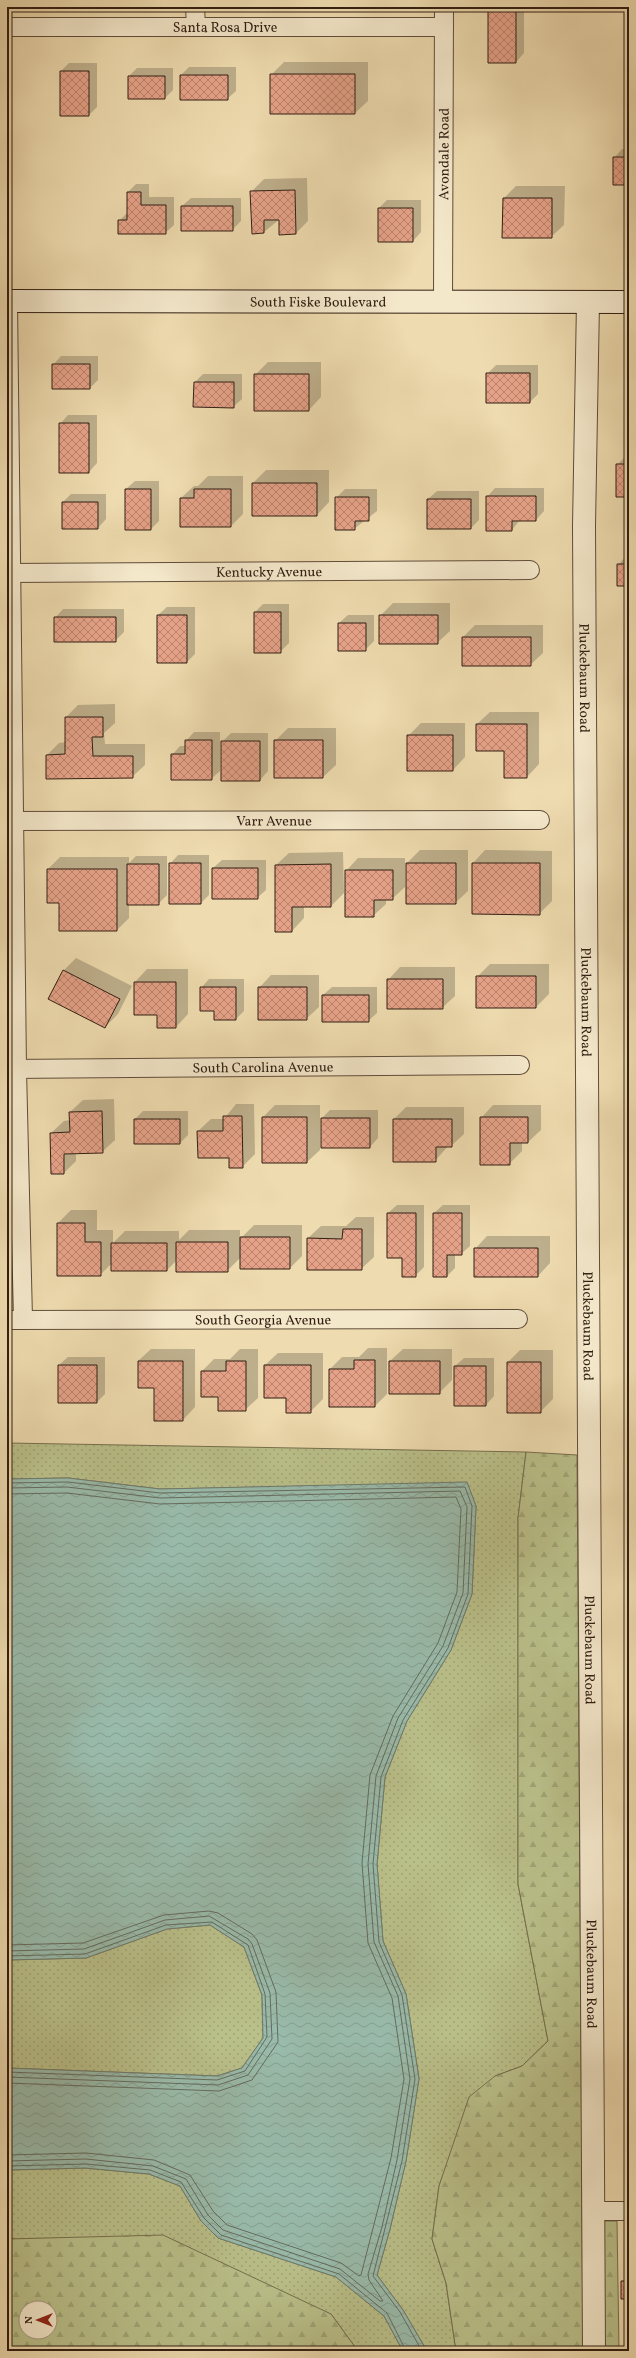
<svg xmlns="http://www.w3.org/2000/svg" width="636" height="2358" font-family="Vollkorn,serif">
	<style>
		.grass { fill: url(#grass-dots); stroke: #766f4e }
		.forest { fill: url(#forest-firs); stroke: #766f4e; fill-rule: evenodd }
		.water { fill: url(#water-waves); stroke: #6f7c6e }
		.shadow { fill: #0003 }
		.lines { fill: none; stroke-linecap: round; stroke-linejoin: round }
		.shore { stroke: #656c5f; stroke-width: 1 }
		.building { fill: url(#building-cross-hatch); stroke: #311e13 }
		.minor-casing { stroke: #604d3a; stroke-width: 20 }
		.tertiary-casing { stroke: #604d3a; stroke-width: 24 }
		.secondary-casing { stroke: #311e13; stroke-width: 24 }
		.minor { stroke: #f4e8cb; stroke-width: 18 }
		.tertiary { stroke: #f4e8cb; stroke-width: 22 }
		.secondary { stroke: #f4e8cb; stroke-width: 22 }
		.labels { text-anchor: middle; stroke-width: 4; stroke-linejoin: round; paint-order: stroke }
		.street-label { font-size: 14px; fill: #311e13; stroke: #f4e8cb }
	</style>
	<defs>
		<pattern id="grass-dots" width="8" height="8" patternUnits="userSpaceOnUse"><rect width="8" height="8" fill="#bac08a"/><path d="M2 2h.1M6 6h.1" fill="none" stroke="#a0a576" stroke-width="1.8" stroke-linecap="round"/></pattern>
		<pattern id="forest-firs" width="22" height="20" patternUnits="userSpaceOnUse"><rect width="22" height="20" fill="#bac08a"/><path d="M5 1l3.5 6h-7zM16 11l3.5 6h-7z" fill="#a0a576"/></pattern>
		<pattern id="water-waves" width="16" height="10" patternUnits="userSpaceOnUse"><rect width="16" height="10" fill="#99bbab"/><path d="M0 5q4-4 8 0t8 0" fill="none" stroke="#84a092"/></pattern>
		<pattern id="building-cross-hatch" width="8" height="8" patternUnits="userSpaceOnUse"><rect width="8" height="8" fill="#e6a288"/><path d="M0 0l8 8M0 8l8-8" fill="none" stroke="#bb836e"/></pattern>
	</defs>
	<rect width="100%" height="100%" fill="#eedbaf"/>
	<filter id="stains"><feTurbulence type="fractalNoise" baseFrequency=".005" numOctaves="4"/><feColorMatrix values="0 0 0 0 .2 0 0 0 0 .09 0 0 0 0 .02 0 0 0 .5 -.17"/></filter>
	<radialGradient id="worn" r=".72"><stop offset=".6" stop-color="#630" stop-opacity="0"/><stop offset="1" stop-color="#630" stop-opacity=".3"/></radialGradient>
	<path class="grass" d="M7 1443 526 1452 518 1518V1884L548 2041 522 2066 495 2076 454 2145 439 2186 432 2239 446 2283 456 2351H427L403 2310 377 2275 390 2229 406 2161 419 2078 406 1994 383 1941 377 1864 385 1777 407 1721 451 1650 472 1594 476 1506 467 1483 160 1489 68 1478 7 1479Z
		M210 1925 244 1947 262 1995 263 2038 242 2068 217 2076 7 2068V1960L86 1958 167 1929Z
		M85 2168 149 2174 180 2186 201 2221 218 2238 336 2277 384 2316 403 2351H358L331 2314 46 2239H7V2170Z"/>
	<path class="forest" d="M526 1452 577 1455 583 2351H456L446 2283 432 2239 439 2186 469 2097 495 2076 522 2066 548 2041 518 1884V1518Z
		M603 2221H617L619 2351H604Z
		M163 2235 331 2314 358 2351H7V2239ZM26 2308H50V2332H26Z"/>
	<path class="water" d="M68 1478 160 1489 467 1482 476 1506 472 1594 451 1650 407 1721 385 1777 377 1864 383 1941 406 1994 419 2079 406 2161 390 2229 377 2275 403 2310 427 2351H403L384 2316 336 2277 218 2238 201 2221 180 2186 149 2174 85 2168 7 2170V2068L217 2076 242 2068 263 2038 262 1995 244 1947 210 1925 167 1929 86 1958 7 1960V1479Z"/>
	<path class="shadow" d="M491 7H524V53L516 62 489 8Z
		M284 62H368V101L355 113H271V75Z
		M69 63H97V107L89 115H61V71Z
		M189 67H236V91L227 99 181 75Z
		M137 68H173V90L165 98 129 76Z
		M622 149H629V184L614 158Z
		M307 178 308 221 296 233 280 219 264 232 251 192 264 179Z
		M136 184H149V197H174V225L165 233 119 221 128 212V192Z
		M516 186H565L564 225 551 237 504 198Z
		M191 198H241V221L232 230 182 206Z
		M387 200H421V232L413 241 379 208Z
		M61 356H98V380L90 388 53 365Z
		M268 362H321V397L309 410 255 375Z
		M496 365H538V394L530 402 487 374Z
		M203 374H242V399L233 407 195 382Z
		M68 415H97V463L89 472H60V424Z
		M629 453V496L617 465Z
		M266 470H329V502L317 515H253V483Z
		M208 476H243V514L231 526 181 498 194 486H198Z
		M135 481H159V521L151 529H126V489Z
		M495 488H544V511L536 520H520L512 530H487V497Z
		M345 489H377V511L354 529 336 498Z
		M437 491H479V520L471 528 428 499Z
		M71 494H106V519L98 528 63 502Z
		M629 547V585H618V565L629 553Z
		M393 603H450V631L437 643 380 616Z
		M263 604H289V643L280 652 255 612Z
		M167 607H195V654L187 662 158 615Z
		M63 609H124V632L115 641 55 618Z
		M348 615H374V641L365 650 339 623Z
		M475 625H543V653L530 665 463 637Z
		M115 704V723L104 733 105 744H145V765L132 777 47 755 59 743 66 742V717L78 705Z
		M490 712H539V764L527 777 505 750 477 724Z
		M421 723H465V757L453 770 408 736Z
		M288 728H336V765L323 777H275V741Z
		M194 732H220V771L211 779 172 755 180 746H186V741Z
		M231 733H268V771L260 780 222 742Z
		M420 850H468V891L455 903H407V863Z
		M485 850 552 851V901L539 914 473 913V863Z
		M343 852 344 893 331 906H304V918L292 931 276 865 289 853Z
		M178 855H209V895L201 903 170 864Z
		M136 856H167V895L158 904H129V918L117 930 60 902 48 869 60 857H129V863Z
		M358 858H405V887L392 899H386V904L373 916 346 871Z
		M222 860H266V890L257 898 213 868Z
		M76 958 132 986 118 1014 105 1027 50 998 64 970Z
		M490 964H549V994L536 1007H477V977Z
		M400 967H455V996L442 1008 388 980Z
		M147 969H188V1014L176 1027 158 1014H135V982Z
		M271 975H319V1007L306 1019 259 988Z
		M209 979H244V1011L236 1019 215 1010 201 988Z
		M332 987H377V1013L368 1021 323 995Z
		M114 1099 115 1140 102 1152H76V1161L64 1173 51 1133 64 1121 71 1120 70 1112 83 1100Z
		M236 1104H254L255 1154 242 1167 198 1131 211 1119H224Z
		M275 1105H320V1150L307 1162H263V1117Z
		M493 1105H541V1130L528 1142H522V1151L509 1164 481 1118Z
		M406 1107H464V1134L451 1146H448L435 1161 394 1119Z
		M330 1110H378V1138L370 1147 322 1118Z
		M143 1111H188V1135L180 1143 135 1119Z
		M397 1205H424V1267L415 1276 403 1257 388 1213Z
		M443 1205H470V1246L461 1254H455V1268L447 1276 434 1213Z
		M71 1210H97V1230H113V1243L125 1231H179V1240L189 1230H240V1239L254 1225H302V1256L290 1268 241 1257 227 1271 177 1260 167 1270 112 1263 100 1275H58V1223Z
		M356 1217H374V1257L361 1269 308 1238 321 1226H346Z
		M487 1236H550V1263L538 1276 475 1249Z
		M368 1348H387V1394L375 1406 330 1369 342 1357H359Z
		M151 1349H195V1407L183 1420 155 1387 138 1361Z
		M240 1349H258V1398L245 1410 219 1396 202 1371 214 1359H230Z
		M403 1349H452V1380L439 1393 390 1361Z
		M520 1350H553V1399L540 1412 508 1362Z
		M278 1353H323V1399L310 1412 287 1397 265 1365Z
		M68 1357H105V1394L97 1402H59V1365Z
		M464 1358H494V1396L486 1405 455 1366Z
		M629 2275V2298L622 2282Z"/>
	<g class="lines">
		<path class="shore" d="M7 1483 68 1482 160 1493 465 1487 472 1506 468 1594 448 1648 403 1720 381 1777 373 1864 379 1942 402 1995 415 2079 402 2161 373 2276 400 2312 422 2351
			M7 1488 67 1487 160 1498 460 1491 467 1507 463 1593 443 1646 398 1718 376 1776 368 1864 374 1942 398 1996 410 2079 397 2160 382 2227 368 2274 369 2280 383 2301H380L340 2269 223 2230 208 2215 186 2179 153 2166 86 2159 7 2161
			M7 1494 67 1493 160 1504 456 1497 461 1509 457 1592 438 1643 393 1716 370 1775 362 1863 368 1943 392 1998 404 2079 391 2158 361 2275 359 2276 341 2263 227 2225 213 2211 190 2175 154 2160 86 2153 7 2155
			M7 1945 83 1943 164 1915 209 1911 218 1913 252 1934 257 1940 276 1992 278 2042 252 2080 219 2091 7 2083
			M7 1951 84 1949 165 1920 209 1916 248 1939 252 1944 270 1993 272 2039 248 2075 218 2085 7 2077
			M7 1956 85 1954 166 1925 212 1922 248 1945 265 1994 267 2037 245 2071 217 2080 7 2072
			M7 2166 86 2164 150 2170 181 2182 204 2218 221 2235 339 2274 387 2313 406 2351"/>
	</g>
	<path class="building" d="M488 8H516V63H488Z
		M60 71H89V116H60Z
		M270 74H355V114H270Z
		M180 75H228V100H180Z
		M128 76H165V99H128Z
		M613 157H629V185H613Z
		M295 190 296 234 279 235V220H264V233L252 234 250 191Z
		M127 192H141V205H166V234H118V220H127Z
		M503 198H552V238H502Z
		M181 206H233V231H181Z
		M378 208H413V242H378Z
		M52 364H90V389H52Z
		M486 373H530V403H486Z
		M254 374H309V411H254Z
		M194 382H234V408L193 407Z
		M59 423H89V473H59Z
		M616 464H629V497H616Z
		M252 483H317V516H252Z
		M125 489H151V530H125Z
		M194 489H231V527H180V498H194Z
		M486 496H536V521H512V531H486Z
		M335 497H369V521H355V530H335Z
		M427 499H471V529H427Z
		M62 502H98V529H62Z
		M628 547 629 586H617V564H628Z
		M254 612H281V653H254Z
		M157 615H187V663H157Z
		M379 615H438V644H379Z
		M54 617H116V642H54Z
		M338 623H366V651H338Z
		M462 637H531V666H462Z
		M65 717H103V737H92L93 756H133V778L46 779V755L65 754Z
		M476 724H527V778H504V751H476Z
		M407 735H453V771H407Z
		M185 740H212V780H171V754H185Z
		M274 740H323V778H274Z
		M221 741H260V781H221Z
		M169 863H201V904H169Z
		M406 863H456V904H406Z
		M472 863H540V915L472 914Z
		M127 864H159V905H127Z
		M331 864V907H292V932H275V865Z
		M212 868H258V899H212Z
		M47 869H117V931H59V903H47Z
		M345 870H393V900H374V917H345Z
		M63 970 120 999 105 1028 48 999Z
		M476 976H536V1008H476Z
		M387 979H443V1009H387Z
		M134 982H176V1028H157V1015H134Z
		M200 987H236V1020H214V1011H200Z
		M258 987H307V1020H258Z
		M322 995H369V1022H322Z
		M102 1111 103 1153 64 1154V1174H51L50 1133 70 1132 69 1112Z
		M223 1116H242L243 1168H229V1158H198L197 1131H223Z
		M262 1117H307V1163H262Z
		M480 1117H528V1143H510V1165H480Z
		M321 1118H370V1148H321Z
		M134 1119H180V1144H134Z
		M393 1119H452V1147H436V1162H393Z
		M387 1213H416V1277H402V1258H387Z
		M433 1213H462V1255H447V1277H433Z
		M57 1223H85V1242H101V1276H57Z
		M343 1229H362V1270H307V1238L342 1239Z
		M240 1237H290V1269H240Z
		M176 1242H228V1272H176Z
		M111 1243H167V1271H111Z
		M474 1248H538V1277H474Z
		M354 1360H375V1407H329V1369H354Z
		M138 1361H183V1421H154V1388H138Z
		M226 1361H246V1411H218V1397H201V1371H226Z
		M389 1361H440V1394H389Z
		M507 1362H541V1413H507Z
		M58 1365H97V1403H58Z
		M264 1365H311V1413H286V1398H264Z
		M454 1366H486V1406H454Z
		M625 1664H629V1700H625Z
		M621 2281H629V2299H621Z"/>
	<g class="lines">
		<defs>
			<g id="minor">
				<path d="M195 7 196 27"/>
				<path id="s1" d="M7 27H444"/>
				<path d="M8 301 17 1069 23 1319"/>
				<path id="s2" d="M443 302 444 7"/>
				<path id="s3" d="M7 573 530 570"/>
				<path id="s4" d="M7 821 540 820"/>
				<path id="s5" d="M7 1069 520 1065"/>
				<path id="s6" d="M7 1320 518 1319"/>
				<path d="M592 2211H629"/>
			</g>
			<g id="tertiary">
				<path id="s7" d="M588 302 584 526 594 2351"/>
			</g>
			<g id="secondary">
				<path id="s8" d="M7 301 629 302"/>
			</g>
		</defs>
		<use href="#minor" class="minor-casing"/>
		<use href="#tertiary" class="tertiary-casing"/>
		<use href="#secondary" class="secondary-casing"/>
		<use href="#minor" class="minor"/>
		<use href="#tertiary" class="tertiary"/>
		<use href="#secondary" class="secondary"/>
	</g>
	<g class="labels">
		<g class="street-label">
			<text dy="5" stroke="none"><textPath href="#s1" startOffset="218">Santa Rosa Drive</textPath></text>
			<text dy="5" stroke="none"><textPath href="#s2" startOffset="148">Avondale Road</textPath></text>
			<text dy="5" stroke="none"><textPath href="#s8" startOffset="311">South Fiske Boulevard</textPath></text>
			<text dy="5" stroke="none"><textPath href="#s3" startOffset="262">Kentucky Avenue</textPath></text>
			<text dy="5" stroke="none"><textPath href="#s7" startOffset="376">Pluckebaum Road</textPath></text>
			<text dy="5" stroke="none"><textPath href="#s4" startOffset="267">Varr Avenue</textPath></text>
			<text dy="5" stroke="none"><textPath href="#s7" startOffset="700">Pluckebaum Road</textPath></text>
			<text dy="5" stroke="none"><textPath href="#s5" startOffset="256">South Carolina Avenue</textPath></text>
			<text dy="5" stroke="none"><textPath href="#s6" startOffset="256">South Georgia Avenue</textPath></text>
			<text dy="5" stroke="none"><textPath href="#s7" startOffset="1024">Pluckebaum Road</textPath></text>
			<text dy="5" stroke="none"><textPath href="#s7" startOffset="1348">Pluckebaum Road</textPath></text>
			<text dy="5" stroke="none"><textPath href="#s7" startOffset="1672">Pluckebaum Road</textPath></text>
		</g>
	</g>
	<rect width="636" height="2358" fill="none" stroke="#eedbaf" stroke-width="24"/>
	<rect x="8" y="8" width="620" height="2342" fill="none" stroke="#311e13" stroke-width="2"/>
	<rect x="12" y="12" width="612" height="2334" fill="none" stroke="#311e13"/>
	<g transform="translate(38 2320) rotate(270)"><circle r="19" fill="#f4e8cb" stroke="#a69781"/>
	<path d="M0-3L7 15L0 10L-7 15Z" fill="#8f2418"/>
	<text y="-6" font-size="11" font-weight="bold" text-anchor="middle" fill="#311e13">N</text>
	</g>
	<rect width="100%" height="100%" filter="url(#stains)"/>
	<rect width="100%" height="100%" fill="url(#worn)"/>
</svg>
